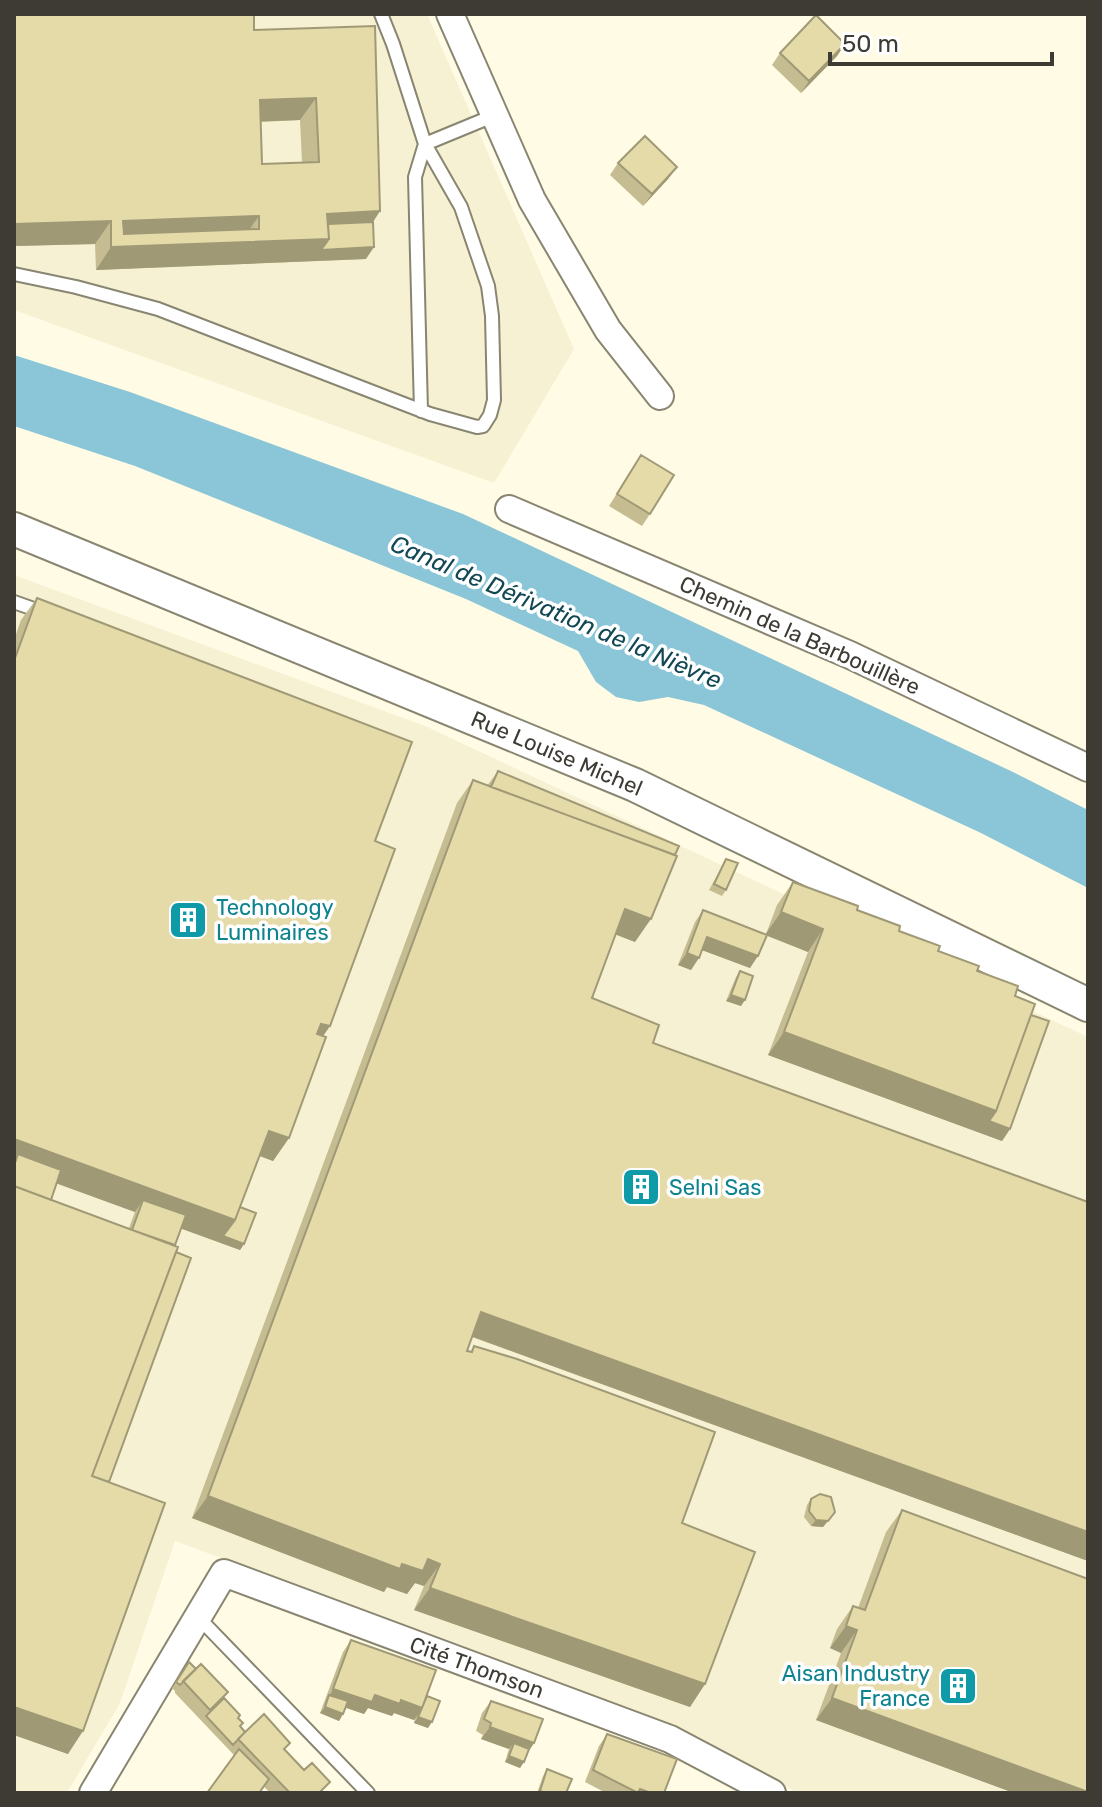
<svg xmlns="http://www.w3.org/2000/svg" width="1102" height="1807" font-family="Rubik,sans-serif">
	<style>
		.built { fill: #f6f1d3 }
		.water { fill: #8ac6d7 }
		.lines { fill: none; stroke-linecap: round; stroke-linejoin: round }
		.service-casing { stroke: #888571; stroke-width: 16 }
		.minor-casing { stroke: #888571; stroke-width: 30 }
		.tertiary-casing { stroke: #888571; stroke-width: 36 }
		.service { stroke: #fff; stroke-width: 12 }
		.minor { stroke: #fff; stroke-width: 26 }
		.tertiary { stroke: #fff; stroke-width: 32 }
		.wall { fill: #c5bc91; fill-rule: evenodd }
		.shaded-wall { fill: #a09976 }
		.building { fill: #e5dba9; stroke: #a09976; stroke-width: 2; fill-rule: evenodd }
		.labels { text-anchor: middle; stroke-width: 7; stroke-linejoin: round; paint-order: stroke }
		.street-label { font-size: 22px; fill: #3d3b33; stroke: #fff }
		.culture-label { font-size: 22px; fill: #0d838f; stroke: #fff; text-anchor: start }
		.water-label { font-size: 24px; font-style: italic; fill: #124754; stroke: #fff }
	</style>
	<rect width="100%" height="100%" fill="#fffbe5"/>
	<path class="built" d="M14 14H427L574 349 494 483 14 310Z
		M14 575 425 726 1088 1037V1793H798L666 1722 175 1541 120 1703 67 1793H14Z"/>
	<path class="water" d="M14 355 130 392 463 514 1013 772 1088 810V888L981 833 704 705 668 697 639 702 616 697 596 682 578 651 466 599 135 466 14 426Z"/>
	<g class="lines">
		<defs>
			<path id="service" d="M14 274 76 287 158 309 430 414 477 427 483 426 490 415 494 400 492 316 488 286 461 207 425 144 393 44 381 14
				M421 411 415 177 425 144 493 116
				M14 602 45 613
				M198 1617 368 1793"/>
			<path id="minor" d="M450 14 532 200 608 330 660 396
				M509 509 850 655 1088 768
				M93 1793 224 1573 670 1739 772 1793"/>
			<path id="tertiary" d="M14 529 635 785 1088 1005"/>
		</defs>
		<use href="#service" class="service-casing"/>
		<use href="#minor" class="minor-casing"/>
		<use href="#tertiary" class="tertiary-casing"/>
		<use href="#service" class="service"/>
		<use href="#minor" class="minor"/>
		<use href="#tertiary" class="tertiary"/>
	</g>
	<path class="wall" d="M375 26 380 211 373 222 366 259 96 270 95 244 14 246 254 30ZM300 120 302 162 262 164 260 122Z
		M845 44 837 56 801 93 772 65 780 53Z
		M618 163 677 167 668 179 643 206 610 175Z
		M641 455 650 514 642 526 609 506Z
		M37 598 375 841 330 1026 323 1036 289 1138 273 1161 259 1156 240 1207 244 1244 240 1250 181 1228 175 1245 109 1482 68 1754 14 1735V640L21 620ZM57 1183 135 1212 129 1228 51 1200Z
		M498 771 635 942 616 934 592 998 653 1043 1088 1561 472 1337 467 1351 470 1352 474 1346 682 1523 705 1684 690 1707 414 1610 424 1586 415 1583 407 1594 387 1587 384 1592 192 1518 457 803 473 780 487 786Z
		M726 859V890L722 896 709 890Z
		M793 882 857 910 977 971 1015 996 1031 1015 1010 1129 1002 1141 768 1055 808 952 767 935 750 968 702 950 691 970 678 965 695 922 703 910 766 934 777 905Z
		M740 971 741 1006 726 1001 736 977Z
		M811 1499 831 1518 823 1527 811 1526 804 1517 807 1505Z
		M902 1510 1088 1793H1014L816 1720 841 1653 830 1648 837 1629 853 1606 858 1608 886 1532Z
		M351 1640 427 1696 428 1728 414 1723 415 1718 414 1720 394 1713 392 1716 368 1708 364 1714 346 1708 339 1721 320 1713 343 1652Z
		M189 1662 228 1692 224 1698 238 1718 240 1726 245 1732 285 1750 322 1793H270L175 1693V1691L172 1688Z
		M491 1701 534 1743 528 1752 520 1768 505 1762 509 1749 481 1739 483 1735 476 1731 482 1713Z
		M607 1734 664 1793H606L585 1782 599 1746Z
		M547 1769 566 1793H537L543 1776Z"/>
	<path class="shaded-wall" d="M845 44 837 56 801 93 809 81Z
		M316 98 300 120 244 122 260 100Z
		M677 167 668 179 643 206 652 194Z
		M380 211 365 234 321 236 327 214Z
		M259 216 243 238 111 243 123 221Z
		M111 221 95 244 14 246V224Z
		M329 239 374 247 366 259 96 270 111 247Z
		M625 909 651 919 635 942 609 932Z
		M781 912 823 929 808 952 765 935Z
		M707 937 758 956 750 968 699 949Z
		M687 953 699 958 691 970 678 965Z
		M731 995 745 1000 741 1006 726 1001Z
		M321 1024 330 1026 314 1049 306 1046Z
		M784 1032 996 1111 1010 1129 1002 1141 768 1055Z
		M269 1131 289 1138 273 1161 253 1153Z
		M14 1139 235 1220 244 1244 240 1250 138 1213 143 1200 135 1212 14 1168 18 1154 14 1160Z
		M481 1312 1088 1532V1561L465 1334Z
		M208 1496 402 1564 428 1559 440 1564 424 1586 415 1583 407 1594 387 1587 384 1592 192 1518Z
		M835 1512 823 1527 811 1526 816 1520Z
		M430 1588 705 1684 690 1707 414 1610Z
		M846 1626 857 1630 841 1653 830 1648Z
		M333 1689 401 1700 422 1708 414 1720 394 1713 392 1716 368 1708 364 1714 327 1701Z
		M832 1698 1088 1792V1793H1014L816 1720Z
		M14 1707 83 1731 68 1754 14 1735Z
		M325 1707 343 1714 339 1721 320 1713Z
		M418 1717 432 1722 428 1728 414 1723Z
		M490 1727 534 1743 526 1755 514 1743 509 1749 481 1739Z
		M509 1756 524 1762 520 1768 505 1762Z"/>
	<path class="building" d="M14 14H254V30L375 26 380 211 327 214 329 239 111 247V221L14 224ZM316 98 319 162 262 164 260 100ZM259 216V229L124 234 123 221Z
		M816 15 845 44 809 81 780 53Z
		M645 136 677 167 652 194 618 163Z
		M373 222 374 247 321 250 329 239 328 224Z
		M641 455 674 475 650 514 617 494Z
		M37 598 412 742 375 841 395 849 330 1026 321 1024 317 1034 326 1037 289 1138 269 1131 235 1220 14 1139V661Z
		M498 771 679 846 675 855 491 787Z
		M473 780 677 856 651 919 625 909 592 998 659 1025 653 1043 1088 1202V1532L481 1312 467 1351 472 1352 474 1346 517 1359 715 1432 682 1523 755 1552 705 1684 430 1588 440 1564 428 1559 423 1571 402 1564 400 1569 208 1496Z
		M726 859 738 863 726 890 714 884Z
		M793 882 858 906 857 910 900 926 899 931 940 946 938 951 979 966 977 971 1018 986 1015 996 1035 1004 996 1111 784 1032 823 929 781 912Z
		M703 910 767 935 758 956 707 937 699 958 687 953Z
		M740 971 753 976 745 1000 731 995Z
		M1031 1015 1049 1021 1010 1129 989 1121 996 1111Z
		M18 1154 61 1170 51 1200 14 1186V1166Z
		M14 1186 178 1247 92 1476 165 1503 83 1731 14 1707Z
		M143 1200 186 1215 175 1245 132 1230Z
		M240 1207 256 1213 244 1244 223 1236 235 1220Z
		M176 1252 191 1258 109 1482 92 1476Z
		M820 1494 831 1497 835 1512 828 1521 816 1520 809 1511 811 1499Z
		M902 1510 1088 1579V1792L832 1698 857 1630 846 1626 853 1606 865 1610Z
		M351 1640 436 1670 422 1708 401 1700 400 1704 375 1695 372 1702 333 1689Z
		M189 1662 196 1669 180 1685 176 1682Z
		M201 1664 228 1692 210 1710 183 1681Z
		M329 1695 348 1701 343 1714 325 1707Z
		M427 1696 440 1701 432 1722 418 1717Z
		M224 1698 240 1715 238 1718 243 1723 240 1726 245 1732 233 1745 206 1716Z
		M491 1701 543 1719 534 1743 490 1727 491 1723 484 1719Z
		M264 1714 290 1743 284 1749 304 1770 312 1763 330 1782 319 1793H290L238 1739Z
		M607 1734 677 1759 664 1793H651L640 1789 638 1793 593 1770Z
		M514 1743 529 1749 524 1762 509 1756Z
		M239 1749 269 1779 259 1793H207Z
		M547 1769 572 1779 566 1793H546L540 1791Z"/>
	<defs>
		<symbol id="building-square" viewBox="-11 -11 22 22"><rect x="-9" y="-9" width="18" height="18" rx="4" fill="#0f9aa8" stroke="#fff"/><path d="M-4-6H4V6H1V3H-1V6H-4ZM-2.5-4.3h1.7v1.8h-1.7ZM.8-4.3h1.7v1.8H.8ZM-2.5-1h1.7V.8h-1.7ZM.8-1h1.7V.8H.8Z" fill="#fff"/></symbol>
	</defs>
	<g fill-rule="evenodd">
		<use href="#building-square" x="166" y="898" width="44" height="44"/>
		<use href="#building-square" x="619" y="1165" width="44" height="44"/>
		<use href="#building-square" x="936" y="1664" width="44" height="44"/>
	</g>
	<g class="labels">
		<g class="street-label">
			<text transform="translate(800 635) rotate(24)" y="8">Chemin de la Barbouillère</text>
			<text transform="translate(557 753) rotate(23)" y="8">Rue Louise Michel</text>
			<text transform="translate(477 1667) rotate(20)" y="8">Cité Thomson</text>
		</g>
		<g class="culture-label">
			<text x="216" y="915">Technology<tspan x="216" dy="25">Luminaires</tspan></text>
			<text x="669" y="1195">Selni Sas</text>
			<text x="930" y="1681" text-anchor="end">Aisan Industry<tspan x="930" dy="25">France</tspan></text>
		</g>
		<g class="water-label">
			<text transform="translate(556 612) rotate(23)" y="8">Canal de Dérivation de la Nièvre</text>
		</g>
	</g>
	<rect width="1102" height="1807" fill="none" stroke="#3d3b33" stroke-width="32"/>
	<path d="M830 52v12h222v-12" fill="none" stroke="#3d3b33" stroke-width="4"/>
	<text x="842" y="52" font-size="24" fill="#3d3b33" stroke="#ffffff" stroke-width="6" paint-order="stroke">50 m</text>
</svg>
